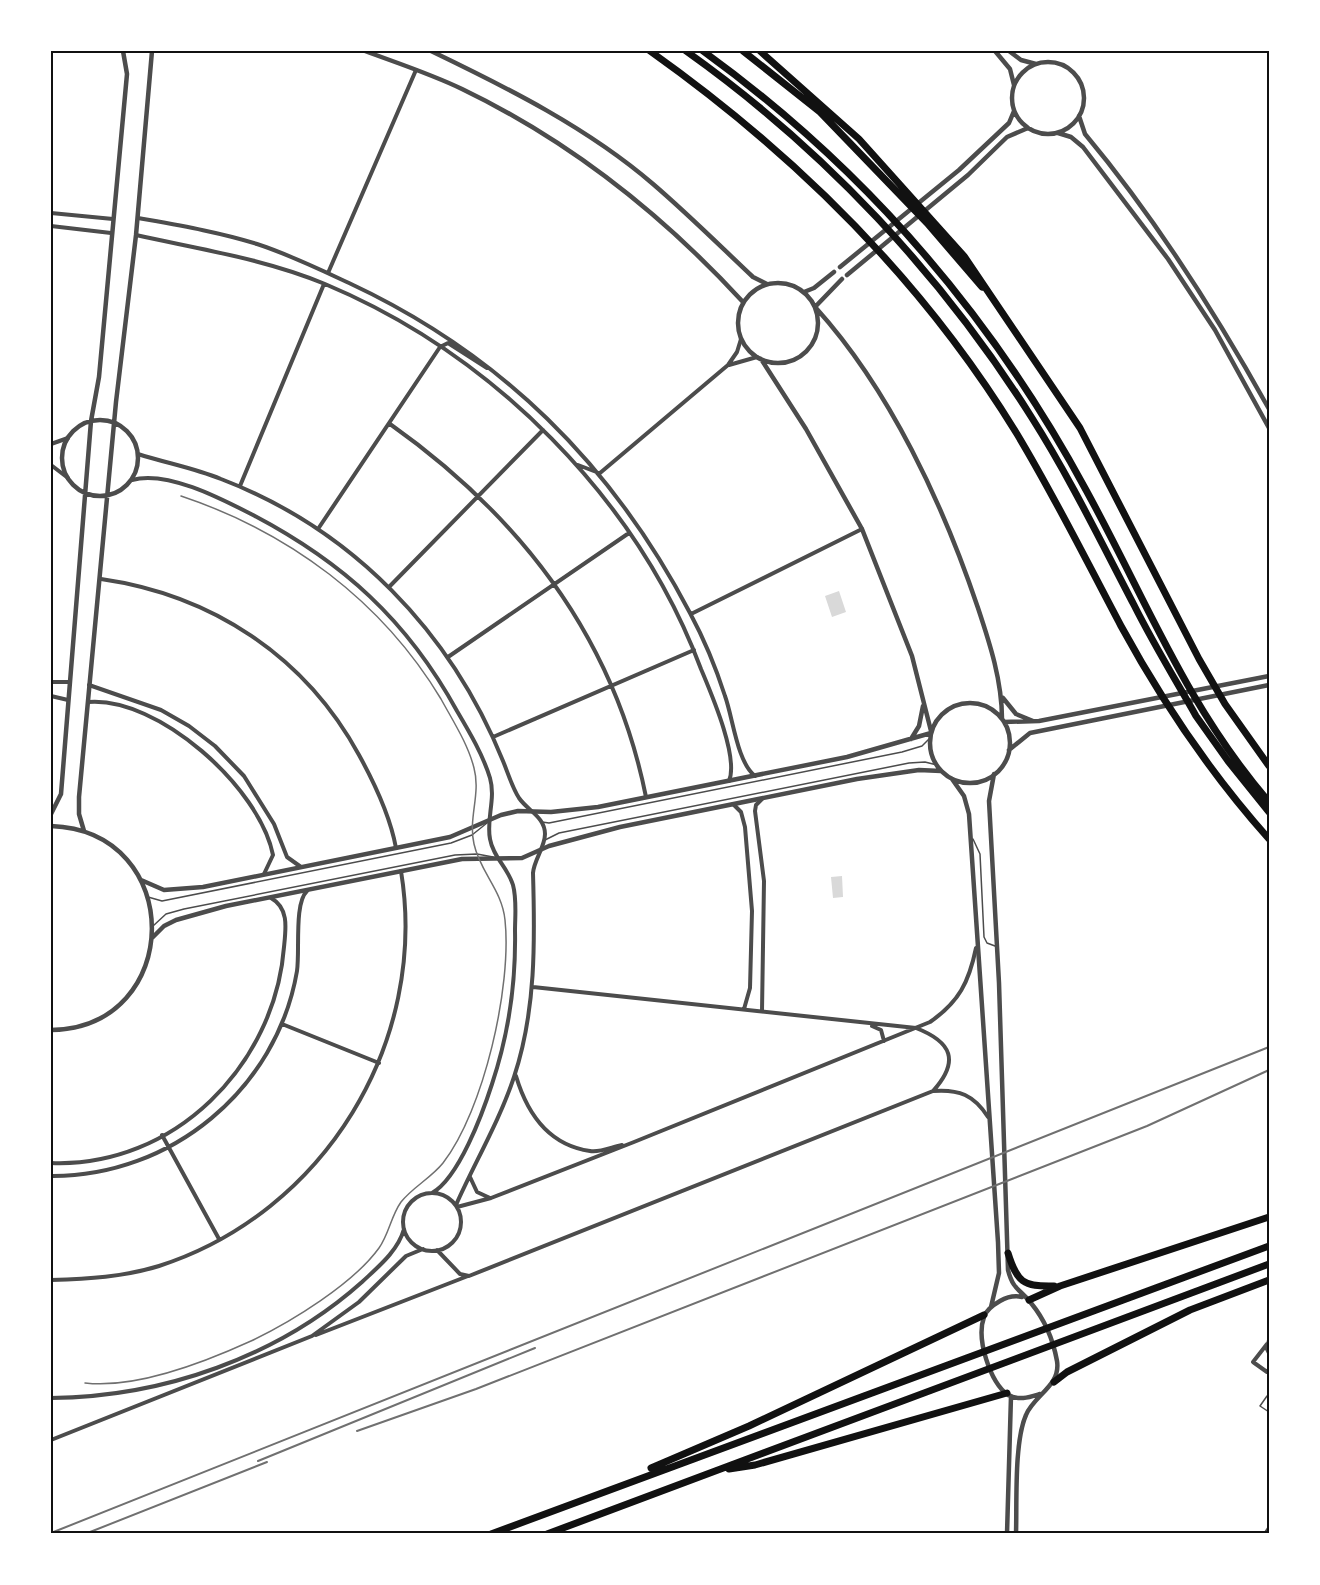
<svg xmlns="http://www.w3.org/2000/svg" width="1320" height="1585" font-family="'Crimson Pro',serif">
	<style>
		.water { fill: #d9d9d9 }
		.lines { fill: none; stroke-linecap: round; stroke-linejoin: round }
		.service { stroke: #4c4c4c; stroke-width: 1.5 }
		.minor { stroke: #4c4c4c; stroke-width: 4 }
		.tertiary { stroke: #4c4c4c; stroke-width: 4.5 }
		.motorway { stroke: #111; stroke-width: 7 }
		.tram { stroke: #707070; stroke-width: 1.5 }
		.rail { stroke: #707070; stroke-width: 2 }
		.neatline { fill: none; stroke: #111; stroke-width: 2 }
	</style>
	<rect width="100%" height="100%" fill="#fff"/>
	<path class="water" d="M839 591 846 612 832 617 825 596Z
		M842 876 843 897 833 898 831 877Z"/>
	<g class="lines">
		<path class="service" d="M542 822 549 823 902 752 922 746 930 738
			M973 839 980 854 984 937 987 943 995 946
			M545 840 559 833 909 763 925 762 937 765
			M148 897 162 901 451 843 472 835 487 823
			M153 926 166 914 184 909 455 855 477 854 493 857
			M1269 1398 1267 1396 1260 1406 1269 1412"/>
		<path class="minor" d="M51 213 113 219
			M138 218C177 225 219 232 257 244 288 254 319 269 349 283 501 354 612 464 690 613 704 639 716 668 725 696 733 718 737 762 755 776
			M51 226 111 233
			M136 235C199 249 265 259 325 284 492 354 637 498 701 669 711 693 739 757 729 781
			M328 273 416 70
			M729 365 757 357
			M390 424C521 517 614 637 646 797
			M51 444 68 438
			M138 454C166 463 194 468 221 479 352 529 451 632 503 761 508 773 512 787 519 798 528 811 545 817 545 834 545 847 534 860 533 873 535 941 536 1011 514 1077 499 1122 475 1162 456 1205
			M51 465 68 478
			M578 465 599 473
			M600 473 728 365 737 352 741 339
			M132 480C166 470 220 498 251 514 343 562 407 620 457 711 470 733 483 755 490 778 496 799 486 819 490 839 493 857 508 868 513 885 517 900 515 916 515 931 516 984 509 1033 492 1084 483 1112 459 1178 432 1193
			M240 486 324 284
			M318 529 440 347 448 343 487 368
			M101 579C212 595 305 656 359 755 375 784 390 815 396 848
			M390 586 543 430
			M691 614 862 529
			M448 657 629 533
			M51 682H69
			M89 685 161 710 189 726 215 746 244 776 274 824 287 857 301 867
			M51 696 68 700
			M88 702C158 696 260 788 273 855L264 874
			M493 737 694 650
			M762 799 756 805 755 811 764 881 762 1011
			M733 804 741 812 745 827 752 911 750 988 744 1009
			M533 987 916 1028C952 1042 960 1061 933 1091
			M282 1024 379 1063
			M872 1026 881 1030 884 1041
			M516 1076C527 1113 548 1145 590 1151 599 1153 612 1147 622 1145
			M162 1135 219 1239
			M51 1163C174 1168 275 1065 284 947 286 928 289 908 271 898
			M51 1176C171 1177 277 1089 297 971 300 951 294 903 307 891
			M470 1177 477 1192 490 1198
			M403 1222a29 29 0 1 1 58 0a29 29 0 1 1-58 0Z
			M457 1207 491 1198 634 1142 930 1022C959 1002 969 982 976 948
			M437 1250 460 1274 469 1276 933 1091C959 1089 974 1095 988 1117
			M51 1280C87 1279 124 1277 159 1266 324 1213 429 1042 401 871
			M316 1335 468 1276
			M1269 1340 1267 1349 1269 1353
			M1267 1344 1253 1362 1267 1372 1269 1369
			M51 1398C163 1397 278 1357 362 1282 378 1267 398 1251 404 1229
			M51 1440 312 1336 359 1302 406 1256 423 1249
			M1265 1534 1269 1528"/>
		<path class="tertiary" d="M365 51C397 63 431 74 462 89 568 140 663 215 743 302
			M431 51C508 88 588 128 653 184 688 214 720 246 753 277L767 284
			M995 51 1010 69 1014 85
			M1009 51 1021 60 1036 64
			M1012 98a36 36 0 1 1 72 0a36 36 0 1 1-72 0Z
			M1079 116 1085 134C1156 219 1215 312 1269 409
			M1058 133 1071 137 1083 147 1168 259 1215 330 1269 428
			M840 267 959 170 1009 123 1014 111
			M847 275 968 175 1007 137 1028 128
			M738 323a40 40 0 1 1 80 0a40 40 0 1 1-80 0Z
			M804 292 814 288 834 272
			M815 307 842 279
			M816 308C890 390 943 504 978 608 990 644 1002 681 1002 719
			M761 359 806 429 862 529 912 656 931 731
			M62 458a38 38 0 1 1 76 0a38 38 0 1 1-76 0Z
			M1003 698 1016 714 1033 721
			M930 743a40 40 0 1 1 80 0a40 40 0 1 1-80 0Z
			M1004 722 1039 721 1269 676
			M911 739 919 726 923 706
			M1009 750 1030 733 1269 685
			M994 774 989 801 999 983 1008 1270C1013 1290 1020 1289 1031 1303 1045 1320 1053 1339 1057 1361 1061 1386 1034 1395 1026 1415 1014 1442 1017 1503 1016 1534
			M952 779 964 796 969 814 998 1242 999 1273 991 1307
			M51 814 61 794 91 421 99 377 127 74 123 51
			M51 826C187 831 184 1028 51 1030
			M84 831 79 814V797L116 402 136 235 152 51
			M141 880 164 890 203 887 450 837 501 815 518 811 551 812 598 807 847 757 931 733
			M152 938 164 926 176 920 226 906 462 859 522 858 549 846 620 827 857 779 919 770 941 771
			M1022 1297C1014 1295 1007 1297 1000 1301 993 1305 986 1310 984 1317 976 1339 990 1382 1008 1395 1019 1401 1030 1397 1040 1394
			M1007 1534 1011 1396"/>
		<path class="motorway" d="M650 51C795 154 924 282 1017 434 1055 497 1087 562 1121 626 1163 703 1211 774 1269 839
			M686 51C824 149 942 275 1032 418 1070 478 1101 542 1134 605 1153 643 1175 679 1196 716L1228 761 1269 812
			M703 51C863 167 992 316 1086 490 1147 601 1185 704 1269 802
			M743 51 820 112 927 223 982 287
			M760 51 859 139 964 256 1080 428 1199 659 1225 704 1269 766
			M1008 1253C1017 1282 1023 1287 1054 1286
			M1029 1300 1060 1286 1269 1217
			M1054 1382 1067 1372 1190 1310 1269 1280
			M651 1468 749 1426 984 1315
			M729 1469 755 1465 1007 1393
			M491 1534 1269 1246
			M547 1534 1269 1264"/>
		<path class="tram" d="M85 1383C136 1389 205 1362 251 1341 291 1322 353 1284 379 1248 389 1234 391 1216 401 1202 413 1187 431 1178 443 1163 484 1110 512 986 505 920 502 890 480 872 474 844 468 818 481 794 474 768 468 744 453 721 441 699 382 601 289 532 181 496"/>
		<path class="rail" d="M357 1431 476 1389 1147 1126 1269 1070
			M258 1461 535 1348
			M51 1533 1269 1047
			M85 1534 267 1462"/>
	</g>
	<rect width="1320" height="1585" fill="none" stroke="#ffffff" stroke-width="105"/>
	<rect x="52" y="52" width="1216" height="1480" class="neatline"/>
</svg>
